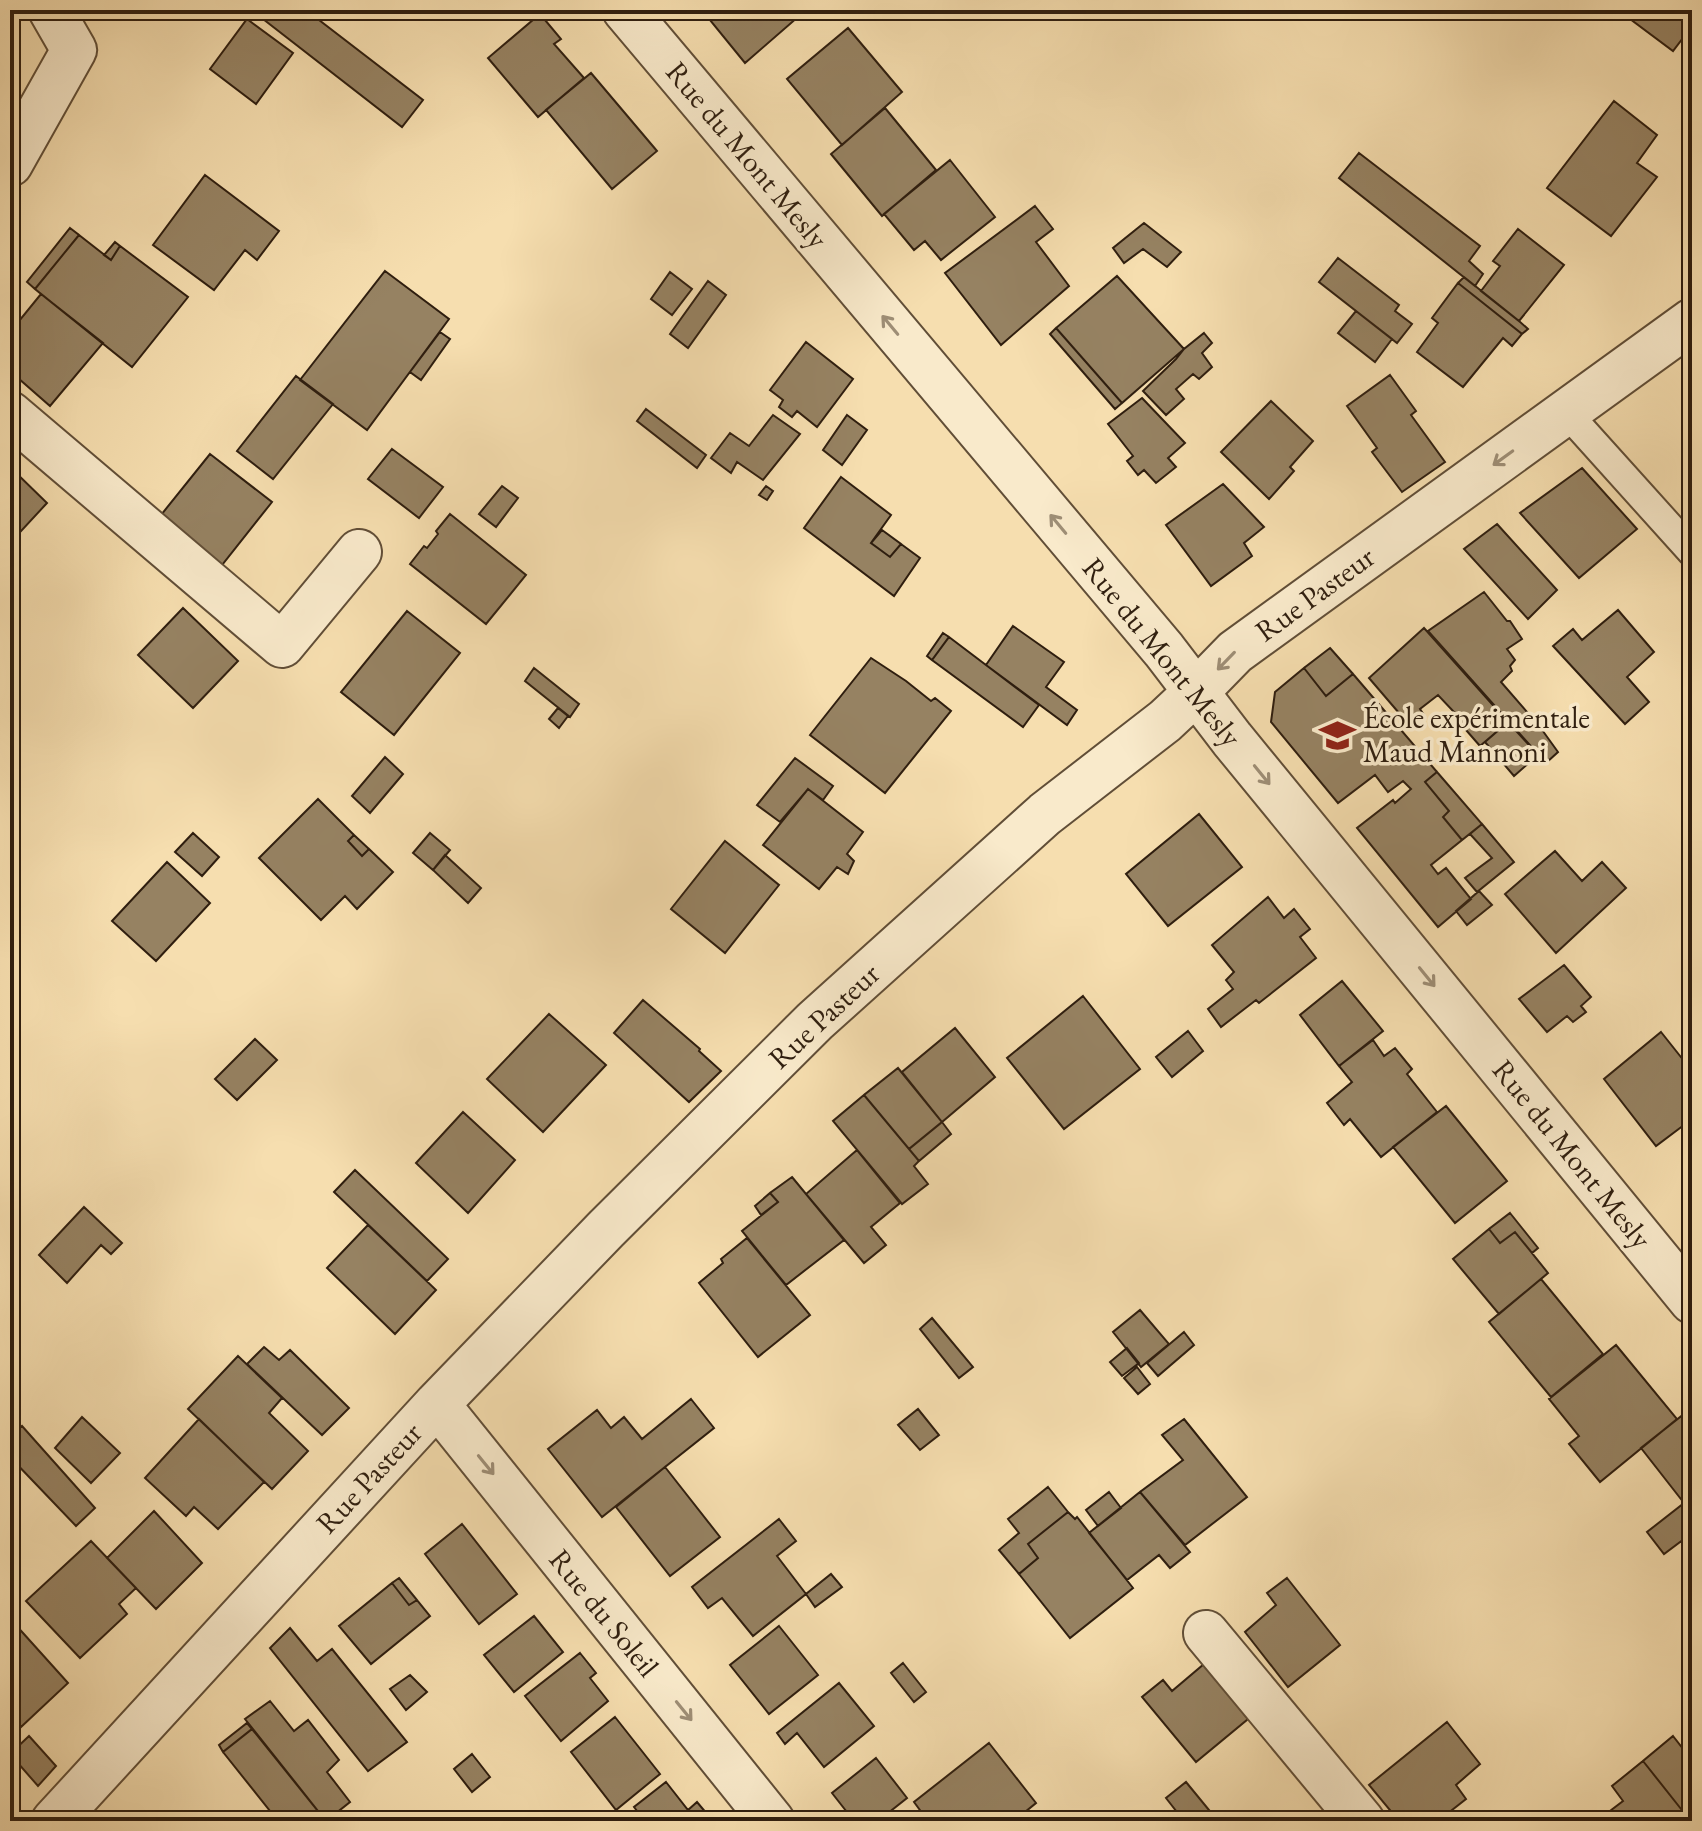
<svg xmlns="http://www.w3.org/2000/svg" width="1702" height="1831" font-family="'EB Garamond',serif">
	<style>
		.building { fill: #968262; stroke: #2f1e0f; stroke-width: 2 }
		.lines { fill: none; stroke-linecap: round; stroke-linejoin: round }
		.lane-casing { stroke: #614e37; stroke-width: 32 }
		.street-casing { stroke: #614e37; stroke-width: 48 }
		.lane { stroke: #f9eacb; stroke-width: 28 }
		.street { stroke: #f9eacb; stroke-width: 44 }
		.oneway { stroke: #9e8e76 }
		.labels { text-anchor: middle; stroke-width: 7; stroke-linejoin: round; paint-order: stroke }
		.street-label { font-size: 30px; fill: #2f1e0f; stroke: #f9eacb }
		.poi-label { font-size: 30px; fill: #2f1e0f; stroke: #f9eacb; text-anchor: start }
	</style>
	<rect width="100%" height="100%" fill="#f6deaf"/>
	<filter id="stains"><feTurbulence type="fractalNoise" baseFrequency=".0025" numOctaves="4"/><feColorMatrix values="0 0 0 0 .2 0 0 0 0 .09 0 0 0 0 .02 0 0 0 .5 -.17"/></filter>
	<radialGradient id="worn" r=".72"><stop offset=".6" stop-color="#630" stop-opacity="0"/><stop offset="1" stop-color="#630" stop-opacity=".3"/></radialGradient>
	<path class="building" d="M255 10H306L423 100 402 127 254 12Z
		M710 10H806L745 63 705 14Z
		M1618 10H1692V26L1673 51Z
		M540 14 561 39 554 44 584 78 538 117 488 58Z
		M247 19 293 53 256 104 210 69Z
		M848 28 902 92 842 145 787 79Z
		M591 73 657 151 612 189 546 110Z
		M1614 101 1657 135 1637 163 1657 177 1611 236 1547 188Z
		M885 108 936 170 882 216 831 154Z
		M1359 153 1480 246 1469 261 1483 274 1475 286 1339 178Z
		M950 160 995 217 941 260 925 241 914 250 884 214Z
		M205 175 279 231 257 260 245 250 214 290 153 245Z
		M1035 206 1053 229 1036 242 1069 286 1001 345 945 273Z
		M1144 223 1181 252 1167 267 1143 249 1124 263 1113 248Z
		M70 228 79 235 35 289 27 282Z
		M1518 229 1564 265 1519 321 1481 291 1500 266 1493 261Z
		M79 235 111 260 120 246 188 297 132 367 35 289Z
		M115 242 120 246 111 260 104 255Z
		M1338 258 1399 305 1395 311 1412 324 1397 343 1319 282Z
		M385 271 449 319 367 430 300 380Z
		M670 272 692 289 672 315 651 299Z
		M1117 276 1184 349 1122 403 1056 328Z
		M1464 277 1519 321 1528 329 1522 334 1458 283Z
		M708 281 726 295 688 348 670 334Z
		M1458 283 1522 334 1512 346 1503 338 1463 387 1417 352 1438 323 1432 318Z
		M41 294 103 343 50 406 10 371V332Z
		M1356 311 1392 339 1375 362 1338 333Z
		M1056 328 1122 403 1115 409 1050 334Z
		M440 332 450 339 421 380 410 372Z
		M1204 333 1212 343 1202 353 1212 367 1199 379 1193 374 1176 389 1184 399 1166 415 1143 391 1176 359 1184 349Z
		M806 342 853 379 817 427 797 411 792 417 779 407 783 400 770 390Z
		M1390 375 1416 411 1411 415 1445 462 1402 492 1372 452 1377 448 1347 406Z
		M296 376 333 404 273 479 237 451Z
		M1142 398 1185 443 1168 458 1176 467 1156 483 1144 470 1138 475 1127 461 1133 456 1108 424Z
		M1271 401 1313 441 1290 467 1294 471 1269 499 1221 452Z
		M646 409 706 455 697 468 637 421Z
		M773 415 800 434 763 480 737 462 731 473 711 458 730 433 749 446Z
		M847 415 867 430 842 465 823 450Z
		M392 449 443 487 419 518 368 479Z
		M210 454 272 502 222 565 161 515Z
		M10 467 47 503 10 543Z
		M1582 468 1637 529 1579 578 1520 513Z
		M841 477 891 515 871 543 890 557 901 544 920 558 894 596 804 528Z
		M1223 484 1264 527 1244 543 1252 556 1211 586 1166 525Z
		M502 486 518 498 496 527 479 514Z
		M766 486 773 491 767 500 759 495Z
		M450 514 526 575 486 624 410 564 424 546 427 548 438 534 436 531Z
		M1497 524 1557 590 1528 619 1464 549Z
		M882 530 901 544 890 557 871 543Z
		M1484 592 1507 621H1510L1522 639 1507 649 1515 660 1510 666 1512 671 1501 682 1540 727 1558 752 1546 763 1428 631Z
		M183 608 238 661 193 708 138 655Z
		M1618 610 1654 652 1627 677 1649 702 1625 724 1553 646 1573 629 1582 640Z
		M407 611 460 653 394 735 341 692Z
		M1013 626 1064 662 1046 687 1077 710 1067 725 986 665Z
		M1424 628 1508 722 1480 746 1452 714 1454 712 1438 695 1420 709 1424 715 1411 727 1369 678Z
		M943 633 949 637 932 660 927 656Z
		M949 637 1039 705 1023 727 932 660Z
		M1330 648 1353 674 1326 696 1304 668Z
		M871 658 906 681 931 701 935 698 951 711 885 793 810 735Z
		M534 668 579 704 570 717 525 681Z
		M1304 668 1326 696 1353 674 1437 772 1425 782 1449 811 1443 817 1462 840 1431 865 1438 874 1446 868 1471 899 1438 927 1357 828 1393 800 1395 803 1411 789 1403 781 1388 792 1375 775 1338 803 1271 722 1275 692Z
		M558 708 568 716 559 728 549 719Z
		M1508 722 1538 755 1514 776 1485 742Z
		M385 757 403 774 370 813 352 796Z
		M795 758 833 786 823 800 808 789 780 822 757 805Z
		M1437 772 1482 824 1462 840 1443 817 1449 811 1425 782Z
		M808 789 863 832 847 854 854 861 848 874 837 867 819 889 763 845Z
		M318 799 354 835 348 841 362 856 369 849 393 872 357 909 345 896 321 920 259 858Z
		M1199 814 1242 867 1168 926 1126 874Z
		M1482 824 1514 862 1477 892 1465 878 1492 858 1470 834Z
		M193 833 219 857 202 876 175 852Z
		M430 833 450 850 433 870 413 853Z
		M354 835 369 849 362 856 348 841Z
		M725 841 779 885 725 953 671 909Z
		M1555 851 1582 881 1602 862 1626 888 1556 953 1505 894Z
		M445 855 481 888 468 903 433 870Z
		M167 862 210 903 156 961 112 921Z
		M1479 891 1492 905 1467 925 1456 911Z
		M1268 897 1284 918 1294 909 1310 929 1300 937 1316 958 1259 1003 1256 1000 1221 1027 1208 1009 1233 989 1226 980 1234 972 1212 945Z
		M1564 965 1591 997 1581 1006 1586 1012 1573 1022 1567 1016 1547 1032 1519 999Z
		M1342 981 1383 1031 1339 1066 1300 1015Z
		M1083 996 1140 1069 1064 1129 1007 1058Z
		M643 1000 700 1049 699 1051 721 1071 689 1102 614 1033Z
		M549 1014 606 1065 543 1132 487 1079Z
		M955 1028 995 1077 942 1122 902 1072Z
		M1188 1031 1203 1051 1172 1077 1156 1057Z
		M1661 1032 1692 1071V1127L1689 1129 1684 1125 1656 1146 1604 1079Z
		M255 1039 277 1060 237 1100 215 1079Z
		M1373 1040 1384 1056 1395 1048 1412 1069 1407 1074 1437 1112 1381 1157 1350 1119 1344 1125 1327 1103 1352 1082 1339 1066Z
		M898 1068 942 1122 909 1149 864 1095Z
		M864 1095 919 1161 914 1166 928 1184 902 1204 833 1121Z
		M1446 1106 1507 1181 1455 1223 1393 1147Z
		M463 1112 515 1160 468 1213 416 1163Z
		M942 1122 951 1134 919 1161 909 1149Z
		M857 1150 900 1203 871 1227 886 1245 864 1263 806 1194Z
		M355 1170 448 1259 427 1281 334 1192Z
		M792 1177 844 1240 786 1285 742 1231 778 1202 770 1193Z
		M770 1193 778 1202 761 1215 755 1206Z
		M84 1207 122 1243 111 1254 101 1245 67 1283 39 1255Z
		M1510 1213 1538 1248 1532 1253 1515 1232 1500 1243 1489 1229Z
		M368 1225 436 1290 395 1334 327 1268Z
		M1489 1229 1500 1243 1515 1232 1548 1273 1499 1314 1453 1259Z
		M747 1238 810 1315 758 1357 699 1283 723 1263 721 1259Z
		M1541 1279 1603 1354 1551 1397 1489 1322Z
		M1140 1310 1169 1344 1141 1367 1113 1332Z
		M932 1318 973 1367 959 1378 920 1329Z
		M1184 1332 1194 1345 1158 1376 1147 1363Z
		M1616 1345 1677 1419 1600 1482 1569 1444 1579 1436 1549 1399Z
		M264 1347 279 1360 290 1350 349 1408 322 1435 247 1364Z
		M1127 1348 1139 1363 1122 1376 1110 1362Z
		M238 1356 282 1398 269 1413 308 1451 272 1489 188 1409Z
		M1137 1367 1150 1384 1138 1394 1124 1378Z
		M691 1399 714 1428 602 1517 548 1449 597 1410 611 1428 624 1417 642 1439Z
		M918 1409 939 1435 920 1450 898 1425Z
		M1684 1414 1692 1424V1533L1664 1554 1647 1532 1684 1503 1641 1448Z
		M82 1417 120 1453 91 1483 55 1448Z
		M199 1419 264 1482 218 1529 194 1507 186 1516 145 1478Z
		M1184 1419 1247 1497 1185 1545 1140 1492 1183 1460 1162 1435Z
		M22 1426 95 1508 76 1526 10 1457V1436Z
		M665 1467 720 1537 670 1576 616 1507Z
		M1048 1487 1068 1512 1028 1544 1038 1558 1019 1574 999 1550 1019 1533 1008 1519Z
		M1109 1492 1121 1508 1098 1526 1086 1510Z
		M1140 1492 1190 1552 1170 1568 1159 1555 1127 1580 1089 1533Z
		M154 1511 202 1563 156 1609 107 1558Z
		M1068 1512 1075 1519 1077 1517 1133 1588 1070 1638 1019 1574 1038 1558 1028 1544Z
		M779 1519 796 1541 777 1556 806 1594 753 1636 722 1598 708 1608 692 1587Z
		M462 1524 517 1594 479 1624 425 1554Z
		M1692 1533V1554L1682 1541Z
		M91 1541 136 1588 119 1604 127 1614 80 1658 26 1601Z
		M831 1574 842 1587 815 1607 806 1594Z
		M399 1578 417 1600 409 1605 392 1583Z
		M1287 1578 1340 1645 1288 1687 1245 1632 1276 1605 1267 1593Z
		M392 1583 409 1605 417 1600 430 1616 371 1664 339 1626Z
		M534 1616 563 1652 514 1692 484 1655Z
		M14 1623 68 1683 21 1727 10 1714V1627Z
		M779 1626 818 1675 769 1714 730 1665Z
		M290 1628 317 1661 332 1649 407 1742 368 1771 270 1648Z
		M580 1653 596 1673 590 1678 608 1701 561 1741 525 1696Z
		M903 1663 926 1692 914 1702 891 1673Z
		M1204 1664 1248 1719 1196 1762 1142 1697 1163 1680 1172 1691Z
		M410 1675 427 1692 406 1710 390 1689Z
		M839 1683 874 1726 824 1767 797 1733 785 1744 777 1733Z
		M270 1701 294 1731 308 1720 339 1760 327 1772 350 1802 326 1821 245 1719Z
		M615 1717 660 1774 616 1810 571 1752Z
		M1447 1722 1480 1764 1456 1785 1466 1799 1438 1821H1399L1369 1785Z
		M247 1723 252 1729 223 1752 219 1745Z
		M252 1729 326 1821H278L223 1752Z
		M29 1736 56 1766 38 1786 10 1754Z
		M1673 1736 1684 1750 1692 1744V1809L1685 1814 1643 1761Z
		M989 1743 1036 1803 1014 1821H928L914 1802Z
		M472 1754 490 1777 472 1792 454 1769Z
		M876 1758 907 1798 878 1821H854L832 1793Z
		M1643 1761 1685 1814 1677 1821H1606L1602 1817 1623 1801 1612 1786Z
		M666 1782 688 1810 697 1802 713 1821H645L634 1807Z
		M1186 1782 1218 1821H1184L1166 1798Z"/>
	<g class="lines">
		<defs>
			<path id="lane" d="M1566 412 1692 552"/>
			<path id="street" d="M625 10 1164 650 1232 739 1692 1301
				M10 164 74 50 51 10
				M10 414 282 645 359 552
				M437 1404 772 1821
				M1206 1633 1362 1821
				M54 1821 437 1404 606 1229 815 1021 1045 814 1165 721 1196 692 1235 652 1692 321"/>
		</defs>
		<use href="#lane" class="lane-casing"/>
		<use href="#street" class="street-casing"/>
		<use href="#lane" class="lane"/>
		<use href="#street" class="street"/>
	</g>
	<defs><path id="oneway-shaft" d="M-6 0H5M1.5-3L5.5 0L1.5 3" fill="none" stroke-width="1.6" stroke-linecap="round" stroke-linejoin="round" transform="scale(2)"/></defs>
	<g class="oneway">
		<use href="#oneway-shaft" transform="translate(890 325) rotate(-130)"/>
		<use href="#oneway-shaft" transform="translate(1503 458) rotate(144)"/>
		<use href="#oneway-shaft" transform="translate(1058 524) rotate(-130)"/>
		<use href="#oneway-shaft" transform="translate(1226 661) rotate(134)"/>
		<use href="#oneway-shaft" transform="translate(1262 775) rotate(51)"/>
		<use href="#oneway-shaft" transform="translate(1427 977) rotate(51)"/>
		<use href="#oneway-shaft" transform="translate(486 1465) rotate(51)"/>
		<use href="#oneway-shaft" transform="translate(684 1711) rotate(51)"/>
	</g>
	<defs>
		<symbol id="school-bare" viewBox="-9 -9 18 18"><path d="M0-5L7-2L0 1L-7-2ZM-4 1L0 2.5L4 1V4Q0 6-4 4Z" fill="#8f2418" stroke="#f9eacb" stroke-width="2.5" paint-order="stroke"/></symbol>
	</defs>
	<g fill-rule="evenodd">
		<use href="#school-bare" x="1312" y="710" width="51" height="51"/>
	</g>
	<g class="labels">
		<g class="street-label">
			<text transform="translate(747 155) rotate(50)" y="10">Rue du Mont Mesly</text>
			<text transform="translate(1315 594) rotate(-36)" y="10">Rue Pasteur</text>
			<text transform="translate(1162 652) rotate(51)" y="10">Rue du Mont Mesly</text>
			<text transform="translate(824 1016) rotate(-43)" y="10">Rue Pasteur</text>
			<text transform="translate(1572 1154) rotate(51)" y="10">Rue du Mont Mesly</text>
			<text transform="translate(369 1478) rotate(-47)" y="10">Rue Pasteur</text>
			<text transform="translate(604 1613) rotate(51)" y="10">Rue du Soleil</text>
		</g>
		<g class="poi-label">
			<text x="1363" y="728">École expérimentale<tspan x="1363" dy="34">Maud Mannoni</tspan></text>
		</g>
	</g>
	<rect width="1702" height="1831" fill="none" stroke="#f6deaf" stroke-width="40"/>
	<rect x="12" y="12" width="1678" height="1807" fill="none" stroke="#2f1e0f" stroke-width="4"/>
	<rect x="20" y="20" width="1662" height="1791" fill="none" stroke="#2f1e0f" stroke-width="2"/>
	<rect width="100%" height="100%" filter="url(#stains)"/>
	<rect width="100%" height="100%" fill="url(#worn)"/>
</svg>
